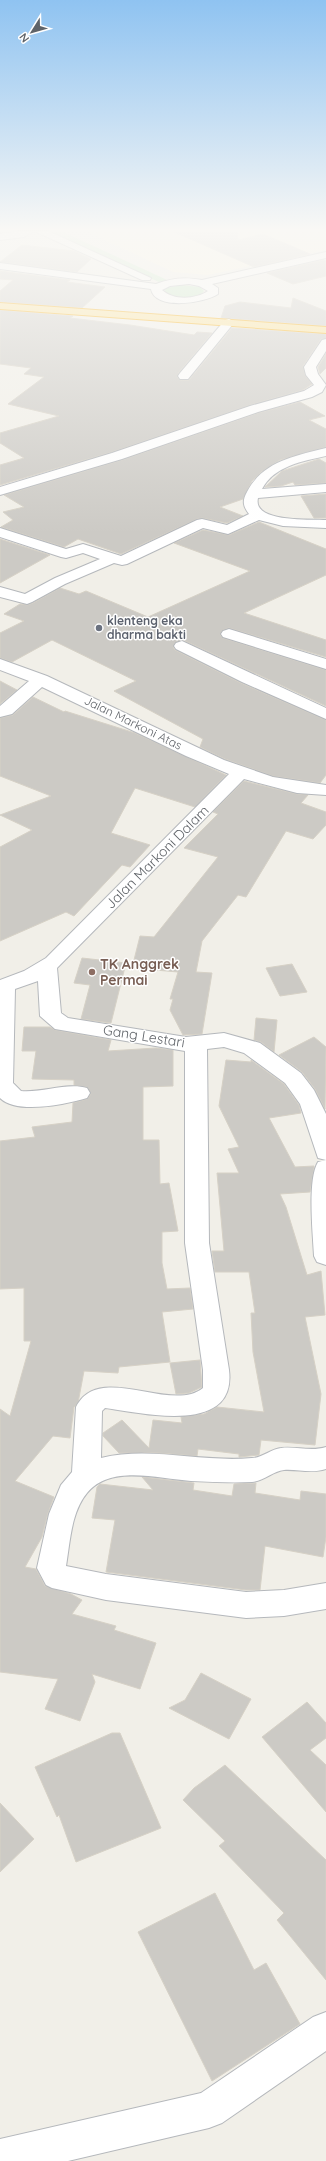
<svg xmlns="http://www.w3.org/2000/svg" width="326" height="2161" font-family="Quicksand,sans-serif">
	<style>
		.commercial { fill: #fef7e0 }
		.green { fill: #c5e8c5 }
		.building { fill: #cccac5; stroke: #d6d1c6 }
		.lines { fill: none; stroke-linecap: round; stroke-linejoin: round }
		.minor-casing { stroke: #b5b8bc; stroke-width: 2 }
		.highway-casing { stroke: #f9ab00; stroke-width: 2 }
		.minor { fill: #fff; fill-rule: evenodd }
		.highway { fill: #fde293; fill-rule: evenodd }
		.worship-dot { fill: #6b7280; stroke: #fff; stroke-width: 1.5 }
		.education-dot { fill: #8d6e63; stroke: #fff; stroke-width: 1.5 }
		.labels { text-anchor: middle; stroke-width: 3; stroke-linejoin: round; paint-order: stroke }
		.far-worship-label { font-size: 12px; font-weight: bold; fill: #5b616d; stroke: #fff; text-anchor: start }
		.far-street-label { font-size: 12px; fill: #5f6368; stroke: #fff }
		.street-label { font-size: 14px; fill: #5f6368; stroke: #fff }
		.education-label { font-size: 14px; font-weight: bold; fill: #785e54; stroke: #fff; text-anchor: start }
	</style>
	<rect width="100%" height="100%" fill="#f1efe8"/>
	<path class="commercial" d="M86 231H326V250L208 275 173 272Z"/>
	<path class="green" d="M61 231 165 279 167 280 159 282 51 233Z
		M182 285 200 287 204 291C197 303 174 298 164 292L166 288Z"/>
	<path class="building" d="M172 231H237L238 240 263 234 310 254 254 267Z
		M22 245 74 251 91 259 77 272 0 262Z
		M324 260 326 261V276L293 284 267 273Z
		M0 271 70 280 67 282 105 287 82 308 0 302V291L13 280 0 279Z
		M293 298 326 311V326L221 318 225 306 240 302 291 308Z
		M0 310 73 316 70 318 130 325 194 335 197 332 212 333 179 372 177 377 180 380H189L232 328 326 334V338L321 339 303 366 305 375 312 384 303 390 250 405 112 452 0 485V465L24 458 0 443V433L59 416 8 404 44 377 24 374 31 368 0 364Z
		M326 354V368L320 374 318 367Z
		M300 402 325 416 309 420 326 429V447L280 460 261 472 252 481 243 499 220 507 243 516 227 523 202 518 197 519 121 554 78 539 64 547 1 527 13 520 3 512 24 507 4 495 122 460 258 413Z
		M319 459 326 463V483L295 485 293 482 281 486 265 487 282 471Z
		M326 494V518H314L301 496Z
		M259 522 326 549V575L244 613 326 640V657L229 628 223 630 220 635 223 638 326 670V706L183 640 176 642 173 647 175 650 241 683 326 720V775L320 783 273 776 225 759 200 747 203 739 114 691 136 681 52 640 12 662 0 658V633L24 621 4 614 20 604 27 605 33 603 60 588 79 594 86 591 148 617 250 571 174 543 203 530 229 535Z
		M0 539 50 555 0 583Z
		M0 681 17 690 0 704Z
		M33 697 64 712 65 711 135 733 226 775 195 807 135 788 111 833 150 845 130 867 122 865 74 916 66 912 0 941V847L32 830 0 815 51 796 0 776V718L13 715Z
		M244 781 297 794 308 795 301 803 326 812V825L313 839 286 831 246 897 238 895 202 941 196 972 212 973 202 1034 183 1035 170 1010 173 999H170L178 972 132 968 140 936 154 937 218 857 184 848 218 814 213 812Z
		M82 958 126 963 111 1023 81 1019 90 985 74 983Z
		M292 964 307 992 280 996 266 968Z
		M256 1018 277 1020 274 1052 261 1042 254 1040Z
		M24 1027H50L55 1030 111 1040 108 1051 156 1048 173 1050V1086L143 1087V1140H159L160 1184 169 1183 178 1231 162 1232V1263L167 1289 190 1288 193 1309 162 1312 170 1362 119 1367 118 1373 84 1371 78 1403 74 1407 70 1438 53 1436 15 1481 54 1497 48 1513 42 1537 25 1567 36 1569 45 1586 71 1594 82 1600 72 1614 116 1626 114 1630 156 1643 140 1689 92 1674 95 1682 80 1721 45 1709 58 1679 0 1672V1409L10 1416 31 1341H24V1288L0 1289V1141L35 1137 32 1127 72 1122 73 1103 87 1099 91 1094 87 1087 74 1085V1080L32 1079 36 1051H22Z
		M314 1037 326 1047 325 1109 315 1089 302 1072 279 1055Z
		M226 1060 251 1062V1060L284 1084 299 1105 301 1113 269 1118 295 1167 314 1166V1168L310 1192 280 1194 286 1207 307 1275 321 1271 325 1315 305 1317 321 1394 315 1445 261 1440 259 1455 239 1457V1454L198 1449 197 1456 158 1453H119L103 1436V1433L122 1420 149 1448 153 1420 182 1423 181 1417 204 1414 217 1407 264 1412 253 1352 251 1313H255L249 1272H215L212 1251H224L217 1173H239L228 1149 239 1147 219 1106Z
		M200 1360 202 1387 189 1393 176 1394 170 1363Z
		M142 1477 194 1483 193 1490 232 1496 234 1484 256 1483 255 1493 300 1500 301 1491 326 1494V1537L323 1557 265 1546 260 1590H246L106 1572 115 1520 92 1518 97 1487 100 1484 153 1490Z
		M201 1673 251 1699 229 1739 169 1708 185 1700Z
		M307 1702 326 1723V1738L310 1750 326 1765V1812L262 1737Z
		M112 1733H120L161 1828 76 1862 59 1815 57 1817 35 1767Z
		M225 1765 326 1860V1980L277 1920 284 1913 219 1846 225 1841 183 1800 194 1788Z
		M0 1803 34 1839 0 1872Z
		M215 1893 254 1970 266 1963 300 2024 212 2081 138 1932Z"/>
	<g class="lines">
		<defs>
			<path id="minor" d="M20 231H34L24 237 0 240V234Z
				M34 231H48L151 278 150 280H142Z
				M326 252V258L212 284 218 288V294C205 303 155 311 151 289L0 269V263L156 284C171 278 186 277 202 280ZM189 284 199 286 208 291C196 299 174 301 162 290L170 286Z
				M229 319 235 322 233 324 188 379H180L178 376 180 373 225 320Z
				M326 339V351L316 367 318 374 326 385 322 392 312 397 258 412 122 459 0 495V487L112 453 250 406 304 391 314 385 306 375 304 367 322 340Z
				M326 448V456C303 461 274 466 262 489L326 484V492L258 498C252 523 311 519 326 520V528L283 526 259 520 228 534 203 528 127 564 122 565 114 563 65 584 32 602 27 604 0 597V587L25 594 55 578 100 559 83 553 66 558 61 557 0 537V528L66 549 83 544 121 556 197 520 202 519 227 525 249 514C243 506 242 501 247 492 263 461 295 456 326 448Z
				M229 629 326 659V669L223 637 221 634 223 631Z
				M182 641 326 708V719L242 682 176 649 174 646 176 643Z
				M0 659 47 676 224 760 273 777 326 785V795L297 793 244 779 57 968 61 1013 68 1018 186 1037 224 1033 260 1043 301 1073 314 1090 326 1114V1265L317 1262 314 1256C313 1234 307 1180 318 1162L326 1160 318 1158 300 1104 285 1083 244 1053 224 1047 207 1049 209 1243 229 1370C237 1436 143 1413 105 1408L102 1411 101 1458C151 1446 202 1463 252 1458 262 1458 271 1449 281 1448 296 1446 311 1452 326 1447V1469C311 1474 298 1469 284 1470 273 1471 264 1481 252 1482 232 1483 212 1482 191 1481 159 1479 111 1464 87 1493 71 1512 70 1543 66 1566L106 1574 246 1592 284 1590 326 1583V1609L284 1616 246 1618 106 1600 52 1588 46 1585 37 1568 49 1514 61 1485 72 1472 76 1407C99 1361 171 1414 203 1388V1370L185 1243V1051L55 1029 40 1016 38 981 15 989 13 1083 21 1091C42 1093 68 1082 87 1088L90 1093 87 1098C66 1104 17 1115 0 1098V980L24 971 46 958 229 774 186 756 42 687 12 714 0 717V706L29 681 0 670Z
				M326 2012V2051L222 2123 209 2128 68 2161H0V2139L201 2093 313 2017Z"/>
			<path id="highway" d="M0 303 326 327V333L0 309Z"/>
		</defs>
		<use href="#minor" class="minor-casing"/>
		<use href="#highway" class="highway-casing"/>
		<use href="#minor" class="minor"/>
		<use href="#highway" class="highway"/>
	</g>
	<linearGradient id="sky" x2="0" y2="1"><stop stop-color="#8fc3f1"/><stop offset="0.43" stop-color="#f9f8f5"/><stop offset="1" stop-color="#f9f8f5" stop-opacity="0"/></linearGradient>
	<rect width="326" height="534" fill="url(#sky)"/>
	<circle class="worship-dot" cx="99" cy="628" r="4"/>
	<circle class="education-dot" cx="92" cy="972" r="4"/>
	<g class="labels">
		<g class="far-worship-label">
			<text x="107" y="625">klenteng eka<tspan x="107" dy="14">dharma bakti</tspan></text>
		</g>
		<g class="far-street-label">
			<text transform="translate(133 723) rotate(26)" y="4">Jalan Markoni Atas</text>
		</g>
		<g class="street-label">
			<text transform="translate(157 857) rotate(-45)" y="5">Jalan Markoni Dalam</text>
			<text transform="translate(144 1036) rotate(9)" y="5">Gang Lestari</text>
		</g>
		<g class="education-label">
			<text x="100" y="969">TK Anggrek<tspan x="100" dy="16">Permai</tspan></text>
		</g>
	</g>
	<g transform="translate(32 32) rotate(233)" stroke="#ffffff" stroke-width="3" paint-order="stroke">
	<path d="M0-3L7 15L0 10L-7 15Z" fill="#5f6368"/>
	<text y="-6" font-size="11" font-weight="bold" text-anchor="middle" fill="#5f6368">N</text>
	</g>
</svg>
